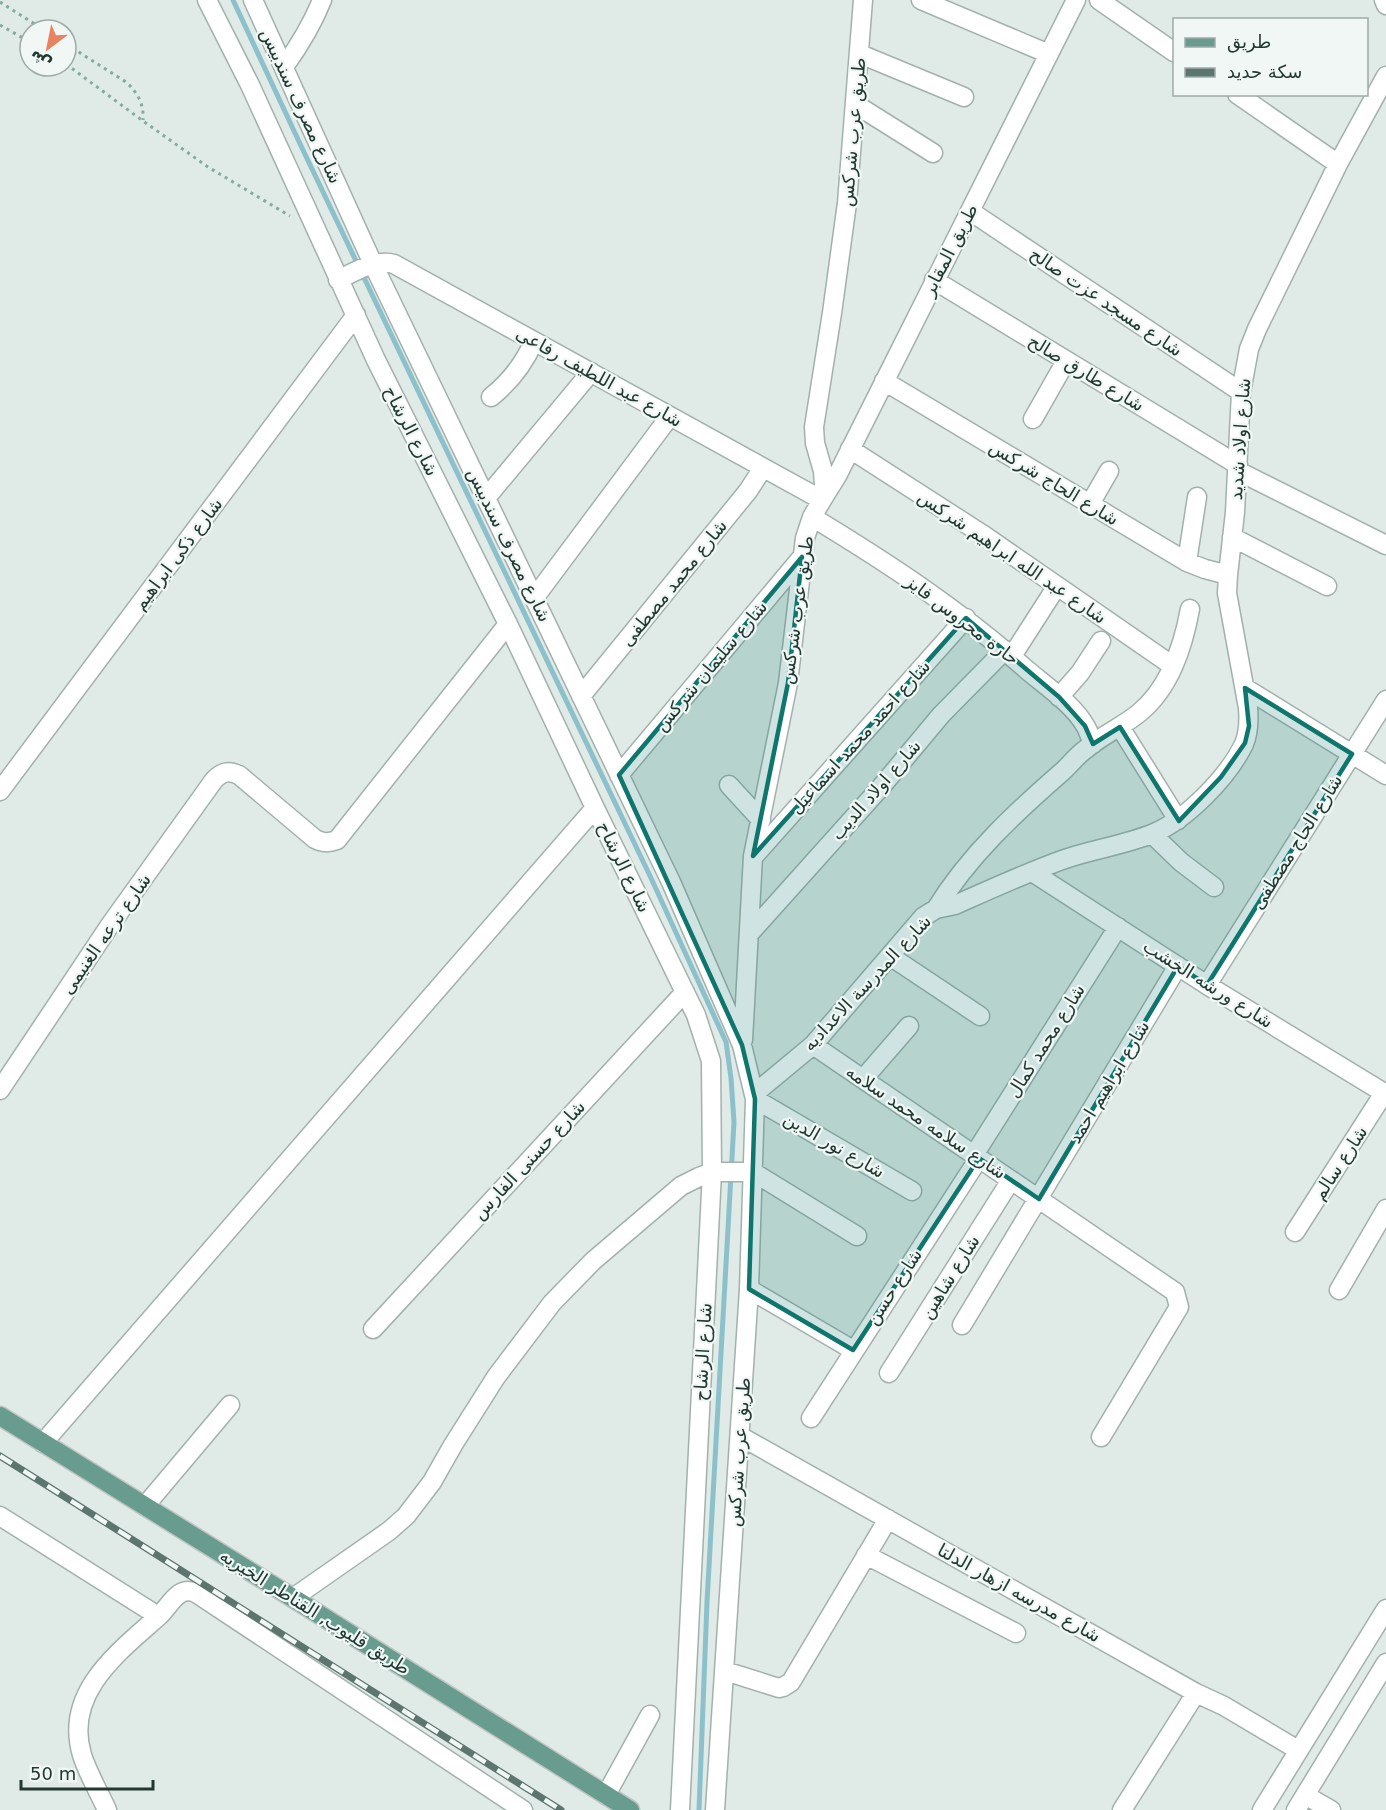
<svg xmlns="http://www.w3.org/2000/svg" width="1386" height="1810" font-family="'DejaVu Sans','Noto Naskh Arabic',sans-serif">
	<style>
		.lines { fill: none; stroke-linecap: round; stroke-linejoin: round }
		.stream { stroke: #8cc1cb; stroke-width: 5 }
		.minor-casing { stroke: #a3b1ad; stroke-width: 21 }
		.major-casing { stroke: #bdc4c2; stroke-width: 21 }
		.path { stroke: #83ab9f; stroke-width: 3; stroke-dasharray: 3 4.5; stroke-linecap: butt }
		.minor { stroke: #fff; stroke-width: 18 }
		.major { stroke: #689c8f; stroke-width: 18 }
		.rail-casing { stroke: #5c756e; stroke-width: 7 }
		.rail { stroke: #f0f7f4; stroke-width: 4.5; stroke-dasharray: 14; stroke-linecap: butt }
		.marked { fill: #0f766e; fill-opacity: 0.2; stroke: #0f766e; stroke-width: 4.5; stroke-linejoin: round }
		.labels { text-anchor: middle; stroke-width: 4.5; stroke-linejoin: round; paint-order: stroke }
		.street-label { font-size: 18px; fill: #223933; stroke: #f0f7f4 }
	</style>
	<rect width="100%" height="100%" fill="#e0eae6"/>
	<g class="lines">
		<path class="stream" d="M233 0 302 148 651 878 726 1042 731 1078 734 1122 707 1602 699 1810"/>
		<defs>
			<path id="minor" d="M207 0 250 85 376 360 508 624 595 808 696 1015 711 1061 712 1172 680 1810
				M253 0 373 264 671 882 742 1045 755 1099 749 1289 715 1810
				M921 0 1049 54
				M1099 0 1174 52
				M1384 0 1386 5
				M860 54 964 97
				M284 67C299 46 312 25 322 0
				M1237 94 1338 164
				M855 104 933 153
				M970 211 1241 392
				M338 280C356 271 375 259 394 264L822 500 837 476 1076 0
				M934 280 1238 465
				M884 381 1187 562 1205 569 1228 575
				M491 397C511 381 524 364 534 341
				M1033 419 1066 361
				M850 449 982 534 1173 666
				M1238 471 1386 545
				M486 498 591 372
				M1090 504 1109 471
				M812 517C888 563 961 611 1027 670 1046 686 1074 705 1086 727 1089 732 1090 738 1093 744
				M1232 537 1327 586
				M1187 562 1197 497
				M535 597 670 416
				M1012 656 1057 586
				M1245 688 1386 775
				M581 696 748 491 763 468
				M1059 697 1080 673 1101 641
				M1120 727 1178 820
				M619 775 802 557
				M729 785 761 820
				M0 791 356 315
				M1152 834 1181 862 1214 887
				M755 855 966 618
				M1032 872 1207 985 1386 1094
				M936 909C969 855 1016 812 1063 771 1071 764 1077 755 1086 749 1102 735 1122 727 1139 713 1170 688 1183 647 1190 609
				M750 933 881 787 941 715 1005 650
				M890 956 980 1016
				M1207 985 1386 700
				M743 1040 753 856 788 683 805 538 812 517 822 500 824 485 823 471 815 443 814 427 832 313 847 203 863 0
				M813 1045 1175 1292 1179 1307 1101 1437
				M863 1079 909 1026
				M0 1090 110 925 214 780C222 772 228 770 239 775L315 839C323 843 328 843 337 840L508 624
				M754 1094 813 1045 923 917 936 909 955 905C991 889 1028 872 1065 859 1094 849 1125 845 1154 833 1187 819 1228 777 1244 744 1249 732 1249 720 1248 708L1227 593 1228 575 1235 512 1241 392 1249 349 1257 329 1338 164 1386 76
				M755 1099 912 1191
				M974 1155 1118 927
				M1295 1232 1384 1093
				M749 1289 853 1350
				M1339 1290 1386 1209
				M962 1325 1178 966
				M373 1329 685 992
				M889 1373 1011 1180
				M811 1418 979 1158
				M740 1436 1196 1693 1224 1706 1298 1750
				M43 1443 595 808
				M145 1506 230 1405
				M0 1516 155 1614 160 1615C171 1604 179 1585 196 1593L523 1810
				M866 1555 1016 1633
				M293 1598 389 1531 406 1516 432 1482 453 1445 496 1377 552 1303 593 1261 681 1186 699 1177 712 1172H753L857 1236
				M725 1671 779 1688 783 1687 791 1682 888 1519
				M606 1795 650 1715
				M1305 1795 1331 1810
				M107 1810C99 1792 88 1774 82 1755 63 1692 120 1651 160 1615
				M1122 1810 1196 1693
				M1262 1810 1386 1609
				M1296 1810 1386 1663"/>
			<path id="major" d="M0 1416 293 1598 630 1810"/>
		</defs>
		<use href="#minor" class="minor-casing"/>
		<use href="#major" class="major-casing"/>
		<path class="path" d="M0 2 44 30
			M0 25 30 42
			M66 44 126 82C138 93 144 104 143 120
			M66 64 143 121 208 167 290 216"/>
		<use href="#minor" class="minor"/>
		<use href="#major" class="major"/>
		<defs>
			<path id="rail" d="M0 1456 561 1810"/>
		</defs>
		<use href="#rail" class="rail-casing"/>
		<use href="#rail" class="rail"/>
	</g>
	<path class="marked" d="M802 557 788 683 753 856 966 618 1059 697 1085 726 1093 744 1120 727 1179 821 1221 777 1245 743 1249 726 1245 688 1352 754 1207 985 1178 966 1039 1199 979 1158 853 1350 749 1289 755 1099 742 1045 619 775Z"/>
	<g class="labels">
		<g class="street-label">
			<text transform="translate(301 106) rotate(65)" y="6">شارع مصرف سندبيس</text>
			<text transform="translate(853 132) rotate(-85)" y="6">طريق عرب شركس</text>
			<text transform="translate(950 250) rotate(-63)" y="6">طريق المقابر</text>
			<text transform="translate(1106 302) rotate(34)" y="6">شارع مسجد عزت صالح</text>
			<text transform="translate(1086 373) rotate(31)" y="6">شارع طارق صالح</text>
			<text transform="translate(599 377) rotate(29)" y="6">شارع عبد اللطيف رفاعى</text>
			<text transform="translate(411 431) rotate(63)" y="6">شارع الرشاح</text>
			<text transform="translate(1240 439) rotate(-86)" y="6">شارع اولاد شديد</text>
			<text transform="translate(1054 483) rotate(31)" y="6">شارع الحاج شركس</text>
			<text transform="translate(509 545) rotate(64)" y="6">شارع مصرف سندبيس</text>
			<text transform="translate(178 554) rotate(-53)" y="6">شارع ذكى ابراهيم</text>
			<text transform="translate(1012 557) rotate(34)" y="6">شارع عبد الله ابراهيم شركس</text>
			<text transform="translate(674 583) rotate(-51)" y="6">شارع محمد مصطفى</text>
			<text transform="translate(797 610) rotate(-82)" y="6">طريق عرب شركس</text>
			<text transform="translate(962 620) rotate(37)" y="6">حارة محروس فايز</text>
			<text transform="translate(711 666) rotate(-50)" y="6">شارع سليمان شركس</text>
			<text transform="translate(860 737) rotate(-48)" y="6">شارع احمد محمد اسماعيل</text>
			<text transform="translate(876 790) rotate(-49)" y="6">شارع اولاد الديب</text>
			<text transform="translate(1297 842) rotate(-58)" y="6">شارع الحاج مصطفى</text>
			<text transform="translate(624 867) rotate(64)" y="6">شارع الرشاح</text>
			<text transform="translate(106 934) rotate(-55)" y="6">شارع ترعه الغنيمى</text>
			<text transform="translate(867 983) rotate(-47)" y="6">شارع المدرسة الاعداديه</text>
			<text transform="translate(1208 984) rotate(32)" y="6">شارع ورشه الخشب</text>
			<text transform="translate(1046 1041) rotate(-58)" y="6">شارع محمد كمال</text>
			<text transform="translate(1109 1082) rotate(-59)" y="6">شارع ابراهيم احمد</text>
			<text transform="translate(926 1122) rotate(34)" y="6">شارع سلامه محمد سلامه</text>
			<text transform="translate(834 1145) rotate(30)" y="6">شارع نور الدين</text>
			<text transform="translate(529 1160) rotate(-47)" y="6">شارع حسنى الفارس</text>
			<text transform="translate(1340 1163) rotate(-57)" y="6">شارع سالم</text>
			<text transform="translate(950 1277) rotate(-58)" y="6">شارع شاهين</text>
			<text transform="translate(894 1287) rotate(-57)" y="6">شارع حسن</text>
			<text transform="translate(703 1352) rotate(-87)" y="6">شارع الرشاح</text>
			<text transform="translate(739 1452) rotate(-86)" y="6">طريق عرب شركس</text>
			<text transform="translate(1019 1593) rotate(29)" y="6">شارع مدرسه ازهار الدلتا</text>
			<text transform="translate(315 1612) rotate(32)" y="6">طريق قليوب, القناطر الخيريه</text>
		</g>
	</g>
	<rect x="1173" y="18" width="195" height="78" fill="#f0f7f4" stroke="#9eaba7" stroke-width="1.5"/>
	<rect x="1185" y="38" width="30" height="9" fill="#689c8f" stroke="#9eaba7" stroke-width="1.5"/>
	<text x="1227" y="48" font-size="18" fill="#223933">طريق</text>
	<rect x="1185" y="68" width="30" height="9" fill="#5c756e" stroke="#9eaba7" stroke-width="1.5"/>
	<text x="1227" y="78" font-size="18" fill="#223933">سكة حديد</text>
	<g transform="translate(48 48) rotate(212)"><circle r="28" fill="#f0f7f4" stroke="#9eaba7" stroke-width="1.5"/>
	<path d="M0-4.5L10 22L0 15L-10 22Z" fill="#e88361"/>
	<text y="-9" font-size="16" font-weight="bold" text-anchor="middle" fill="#223933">ش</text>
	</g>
	<path d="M21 1780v9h132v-9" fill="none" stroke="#223933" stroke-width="3"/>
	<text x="30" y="1780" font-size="18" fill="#223933" stroke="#f0f7f4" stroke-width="4.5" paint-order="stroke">50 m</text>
</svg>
